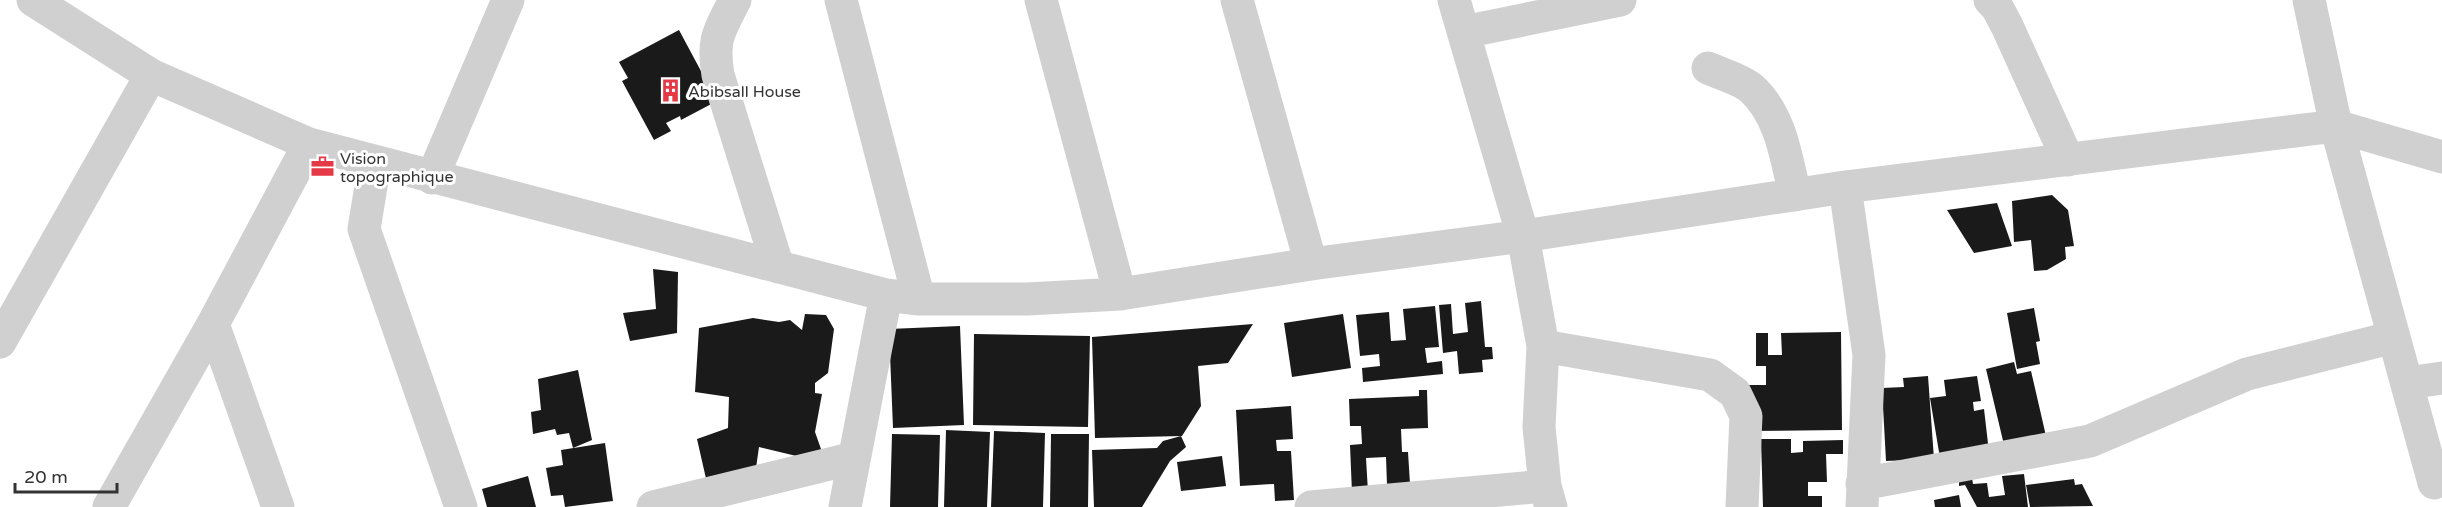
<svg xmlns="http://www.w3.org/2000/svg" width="2442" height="507" font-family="'Varela Round',sans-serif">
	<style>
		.building { fill: #1a1a1a }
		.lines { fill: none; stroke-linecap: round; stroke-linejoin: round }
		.minor { stroke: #d0d0d0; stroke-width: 33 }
		.labels { text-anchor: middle; stroke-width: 6; stroke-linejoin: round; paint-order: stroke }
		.poi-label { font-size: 16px; fill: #333; stroke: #fff; text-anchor: start }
	</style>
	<rect width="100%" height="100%" fill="#fff"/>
	<path class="building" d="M679 30 717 101 681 120 680 116 666 123 671 131 654 140 622 81 628 78 619 62Z
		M2052 195 2068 210 2074 246 2065 247 2066 259 2047 270 2034 271 2031 240 2014 242 2012 201Z
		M1997 203 2012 246 1974 253 1947 210Z
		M653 269 678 272 677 333 630 341 623 313 656 309Z
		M1481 301 1485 347H1492L1493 359 1482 360 1483 372 1459 374 1457 351 1443 353 1439 305 1451 304 1453 334 1468 332 1465 303Z
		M1435 306 1439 347 1425 348 1427 363 1442 361 1443 374 1363 382 1362 368 1380 366 1379 354 1360 356 1356 315 1389 312 1391 341 1406 340 1403 309Z
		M2034 308 2040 341 2036 342 2040 364 2017 369 2007 313Z
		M805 314 826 315 834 329 828 373 815 383V393L822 394 815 432 821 449 813 460 759 447 756 468 707 483 697 439 728 428 729 397 695 392 699 328 753 318 779 322 790 320 802 330Z
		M1343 314 1351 368 1292 377 1284 323Z
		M1253 324 1228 363 1198 366 1201 406 1182 436 1095 438 1092 337Z
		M960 326 964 425 893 428 889 329Z
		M1841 332 1842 430 1748 431V385H1766V366H1756V333H1768V355H1782L1781 333Z
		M974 334 1090 336 1088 427 973 425Z
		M2014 362 2017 374 2031 371 2046 436 2004 445 1986 369Z
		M578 370 592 440 573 448 569 433 557 435 555 429 533 434 531 412 541 410 538 379Z
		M1928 376 1934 459 1886 461 1882 388 1904 387 1903 378Z
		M1977 376 1981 401 1973 402 1974 411 1984 409 1989 452 1940 458 1930 398 1946 396 1944 380Z
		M1419 390H1427L1428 428 1401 429 1402 452H1408L1410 484 1387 485 1386 457 1366 458 1368 492 1352 493 1350 445 1362 444 1361 426H1350L1349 399 1419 396Z
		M1291 406 1293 439 1276 440 1277 451H1291L1294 500 1275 501 1274 484 1240 486 1236 410Z
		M946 430 990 432 987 507H944Z
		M994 431 1045 433 1043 507H991Z
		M892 434 940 435 938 507H890Z
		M1051 434H1089L1088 507H1050Z
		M1181 436 1186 447 1170 461 1142 507H1094L1092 450 1157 448 1163 441Z
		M1761 439H1791V453L1803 452V441L1843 440V454H1826L1827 482H1808V496H1822V507H1763Z
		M605 443 613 501 565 507 563 495 551 496 546 468 563 465 561 450Z
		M1222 456 1226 486 1181 491 1177 462Z
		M2024 474 2028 507H1977L1965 485 1959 486V479L1972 478 1973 484 1987 483 1989 497 2005 495 2002 476Z
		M528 476 536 507H487L482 489Z
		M2074 479 2075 485 2082 484 2093 506 2030 507 2026 485Z
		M1959 495 1961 507H1935L1934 500Z"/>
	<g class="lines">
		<path class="minor" d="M33 0 151 75 309 144 886 295 919 299H1027L1120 294 1311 264 1523 236 1845 187 2336 126 2442 157
			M735 0C719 31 712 39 718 75L778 267
			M841 0 919 299
			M1041 0 1120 294
			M1237 0 1311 264
			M1454 0 1523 236 1543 346 1539 427 1545 486 1551 507
			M1990 0 1997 7 2007 26 2068 160
			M2309 0 2336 126 2434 483
			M1464 32 1620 0
			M1708 68C1721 74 1740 79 1751 88 1781 115 1786 157 1795 195
			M375 162 364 229 461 507
			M432 178 508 0
			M1845 187 1869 355 1862 507
			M213 324 278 507
			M0 342 151 75
			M1543 346 1710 375 1735 393 1746 416 1742 507
			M2407 383 2442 378
			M1862 484 2090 441 2247 374 2394 337
			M109 507 213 324 309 144
			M653 507 854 458
			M845 507 886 295
			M1311 507 1545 486"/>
	</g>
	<defs>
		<symbol id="building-bare" viewBox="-9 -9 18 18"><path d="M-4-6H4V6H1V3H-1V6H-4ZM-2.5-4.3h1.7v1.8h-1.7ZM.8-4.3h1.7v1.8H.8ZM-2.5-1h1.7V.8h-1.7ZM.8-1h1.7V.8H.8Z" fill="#e63946" stroke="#fff" stroke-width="2.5" paint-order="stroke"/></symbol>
		<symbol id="office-bare" viewBox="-9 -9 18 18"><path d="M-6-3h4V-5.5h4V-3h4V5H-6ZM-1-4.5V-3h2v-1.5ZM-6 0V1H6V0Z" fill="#e63946" stroke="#fff" stroke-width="2.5" paint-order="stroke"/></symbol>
	</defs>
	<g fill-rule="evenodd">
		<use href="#building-bare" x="654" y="74" width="33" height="33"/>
		<use href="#office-bare" x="306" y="150" width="33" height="33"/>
	</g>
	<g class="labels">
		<g class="poi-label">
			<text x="688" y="97">Abibsall House</text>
			<text x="340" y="164">Vision<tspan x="340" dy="18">topographique</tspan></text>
		</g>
	</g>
	<path d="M15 483v9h102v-9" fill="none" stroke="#333333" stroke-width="3"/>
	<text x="24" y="483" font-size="18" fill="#333333" stroke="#ffffff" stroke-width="4.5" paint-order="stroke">20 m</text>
</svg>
